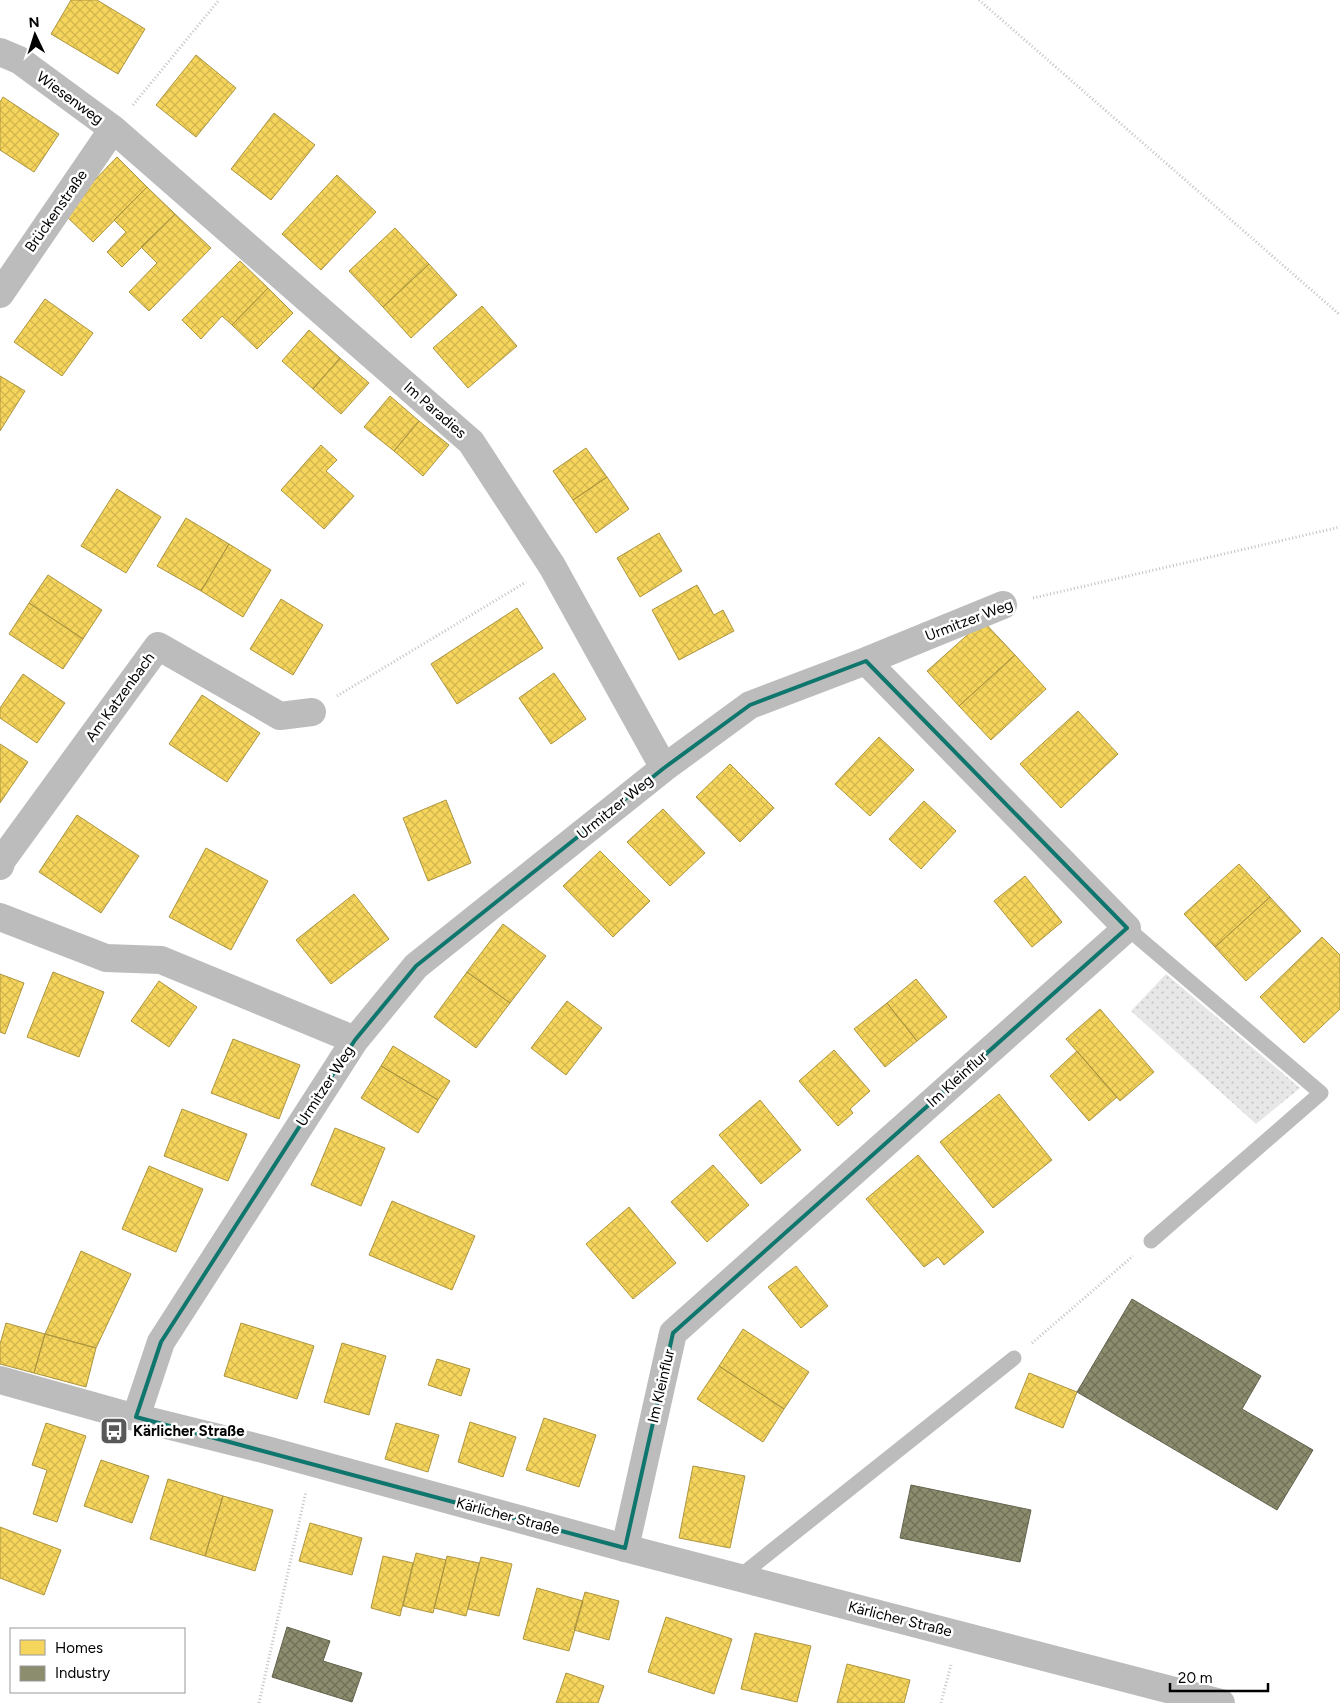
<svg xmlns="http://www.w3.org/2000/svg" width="1340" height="1703" font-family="Figtree,sans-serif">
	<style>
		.park { fill: url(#park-dots) }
		.homes { fill: url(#homes-cross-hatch); stroke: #ac9540 }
		.industry { fill: url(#industry-cross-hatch); stroke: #62624d }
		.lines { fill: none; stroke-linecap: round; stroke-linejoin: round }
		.path { stroke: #c2c2c2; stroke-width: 3; stroke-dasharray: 1 2.5; stroke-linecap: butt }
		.service { stroke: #bcbcbc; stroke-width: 15 }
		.minor { stroke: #bcbcbc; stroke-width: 28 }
		.tertiary { stroke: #bcbcbc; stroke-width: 28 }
		.marked { fill: none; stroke: #0f766e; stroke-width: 4; stroke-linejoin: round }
		.labels { text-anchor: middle; stroke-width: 5; stroke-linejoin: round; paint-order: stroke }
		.street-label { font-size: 15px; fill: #000; stroke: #fff }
		.poi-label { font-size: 15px; font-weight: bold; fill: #000; stroke: #fff; text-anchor: start }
	</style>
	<defs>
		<pattern id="park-dots" width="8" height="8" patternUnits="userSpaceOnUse" patternTransform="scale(1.25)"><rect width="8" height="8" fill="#e7e7e7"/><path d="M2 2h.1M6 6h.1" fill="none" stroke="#c4c4c4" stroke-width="1.8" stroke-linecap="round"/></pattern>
		<pattern id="homes-cross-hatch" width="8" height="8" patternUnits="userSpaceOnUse" patternTransform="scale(1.25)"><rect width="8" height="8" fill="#f6d55c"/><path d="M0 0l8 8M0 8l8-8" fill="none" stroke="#d1b54e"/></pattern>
		<pattern id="industry-cross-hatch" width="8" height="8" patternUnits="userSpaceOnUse" patternTransform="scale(1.25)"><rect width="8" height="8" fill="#8c8c6e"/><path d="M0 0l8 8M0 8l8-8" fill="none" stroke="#707058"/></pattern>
	</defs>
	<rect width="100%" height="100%" fill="#fff"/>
	<path class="park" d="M1166 974 1300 1088 1256 1124 1131 1011Z"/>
	<path class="homes" d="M71 0H97L145 29 118 74 51 34Z
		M196 55 236 88 196 137 156 105Z
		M3 97 59 134 34 172 0 150V102Z
		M274 113 315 145 271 200 231 169Z
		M117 157 147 187 93 242 63 213Z
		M337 175 376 212 321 270 282 234Z
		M147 187 175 214 122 267 107 252 126 232 114 220Z
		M175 214 211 248 149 311 129 292 157 263 141 247Z
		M395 228 429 264 383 307 349 271Z
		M240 261 268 288 232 325 222 316 201 339 182 320Z
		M429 264 457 295 411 338 383 307Z
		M268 288 293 313 257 349 232 325Z
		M45 299 93 333 62 376 14 342Z
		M482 306 517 346 468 388 433 348Z
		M309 330 340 358 313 389 282 361Z
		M340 358 369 383 341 414 313 389Z
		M0 376 25 391 0 431Z
		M390 396 419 421 394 451 364 427Z
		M419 421 449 445 423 476 394 451Z
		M321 445 337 460 326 471 354 496 324 529 281 490Z
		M586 448 607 477 573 500 553 471Z
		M607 477 629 509 596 533 573 500Z
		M117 489 161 517 126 573 81 546Z
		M186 518 229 544 201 591 157 566Z
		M659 533 682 571 640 597 617 558Z
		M229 544 271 570 243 617 201 591Z
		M48 575 102 610 83 639 29 603Z
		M697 585 714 615 723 610 734 631 679 660 652 610Z
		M281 599 323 625 293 675 250 649Z
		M29 603 83 639 63 669 9 634Z
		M517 608 543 648 457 704 431 664Z
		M983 621 1015 655 959 706 927 671Z
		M1015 655 1046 689 991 740 959 706Z
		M554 673 586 719 551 744 519 698Z
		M23 674 65 703 37 743 0 718V708Z
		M202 695 260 733 227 782 169 744Z
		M1078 711 1118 754 1061 808 1020 764Z
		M879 737 914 770 870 816 835 784Z
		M0 744 28 762 0 803Z
		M730 764 774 808 740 842 696 797Z
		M446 800 471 863 428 881 403 818Z
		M924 801 956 831 921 869 889 839Z
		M663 809 705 853 670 886 627 842Z
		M77 815 139 856 101 913 39 872Z
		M206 848 268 881 231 950 169 917Z
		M600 851 650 901 613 937 563 886Z
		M1239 864 1270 897 1215 947 1184 914Z
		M1025 876 1062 922 1032 947 994 901Z
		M354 894 389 939 331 984 296 940Z
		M1270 897 1301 931 1246 981 1215 947Z
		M503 924 546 956 510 1003 467 972Z
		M1322 937 1340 955V1009L1304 1043 1260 997Z
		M53 972 104 992 79 1057 27 1037Z
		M467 972 510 1003 476 1048 434 1017Z
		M0 974 24 983 5 1034 0 1032Z
		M916 979 947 1017 917 1041 887 1003Z
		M159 981 197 1007 169 1047 131 1021Z
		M567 1001 602 1028 566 1075 531 1048Z
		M887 1003 917 1041 885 1067 854 1029Z
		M1100 1009 1154 1072 1120 1101 1066 1039Z
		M233 1039 300 1065 279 1119 211 1093Z
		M393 1046 450 1081 438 1100 381 1066Z
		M834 1050 870 1091 850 1109 853 1113 838 1126 799 1081Z
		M1077 1051 1117 1097 1089 1121 1050 1076Z
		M381 1066 438 1100 418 1133 361 1098Z
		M999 1094 1052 1160 993 1208 940 1142Z
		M760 1100 801 1150 761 1184 719 1135Z
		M182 1109 247 1134 228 1181 164 1156Z
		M335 1128 385 1148 361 1206 311 1185Z
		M918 1155 984 1232 944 1265 938 1257 924 1267 866 1199Z
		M713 1165 749 1205 707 1242 671 1202Z
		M149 1166 203 1189 176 1252 122 1229Z
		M392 1201 475 1236 452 1290 369 1255Z
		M629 1207 676 1263 633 1299 586 1244Z
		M81 1251 131 1274 96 1348 45 1334Z
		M796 1266 828 1306 801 1328 768 1287Z
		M6 1323 45 1334 34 1373 0 1364V1344Z
		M241 1323 314 1346 297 1399 224 1376Z
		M743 1329 809 1372 784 1409 719 1366Z
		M45 1334 96 1348 86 1387 34 1373Z
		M342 1343 386 1356 369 1415 324 1402Z
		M437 1359 470 1369 461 1396 428 1385Z
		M719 1366 784 1409 763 1442 697 1399Z
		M1029 1373 1077 1392 1063 1428 1015 1408Z
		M544 1418 596 1435 579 1487 526 1470Z
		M470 1422 516 1437 503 1477 458 1462Z
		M46 1423 86 1436 57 1522 33 1514 47 1470 32 1465Z
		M396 1423 439 1435 428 1472 385 1459Z
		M101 1460 149 1476 132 1523 84 1506Z
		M693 1466 745 1476 730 1548 679 1538Z
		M168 1479 223 1496 205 1556 150 1539Z
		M223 1496 273 1510 255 1571 205 1556Z
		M310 1523 362 1538 352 1575 299 1561Z
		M0 1527 61 1550 44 1595 0 1578Z
		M416 1553 446 1560 433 1613 403 1606Z
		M383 1556 413 1563 400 1616 371 1608Z
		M447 1556 479 1563 466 1616 434 1608Z
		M481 1557 512 1564 499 1616 468 1609Z
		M537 1588 583 1601 569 1651 523 1639Z
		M585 1592 619 1601 609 1640 574 1630Z
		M666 1617 732 1639 714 1694 648 1672Z
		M755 1633 811 1646 797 1702 741 1689Z
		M847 1664 910 1680 904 1703H837Z
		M566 1673 604 1686 598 1703H556Z"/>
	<path class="industry" d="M1132 1299 1261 1376 1242 1409 1313 1450 1277 1510 1077 1392Z
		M911 1485 1031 1510 1020 1562 900 1538Z
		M287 1627 330 1641 323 1661 362 1673 352 1702 272 1677Z"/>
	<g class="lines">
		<path class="path" d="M979 0 1340 315
			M133 105 219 0
			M1033 598 1340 527
			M337 696 526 582
			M1032 1343 1133 1256
			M259 1703 306 1491
			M941 1703 951 1665"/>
		<path class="service" d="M1127 928 1321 1093 1151 1241
			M739 1577 1014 1358"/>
		<path class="minor" d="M0 52 19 60 113 129 471 442 552 566 664 768
			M0 294 113 129
			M0 866 2 860 158 646 280 716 312 712
			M0 917 106 958 161 960 355 1040
			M136 1417 161 1342 355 1040 416 966 664 768 750 705 866 661 1003 605
			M625 1548 673 1333 1127 928 866 661"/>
		<path class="tertiary" d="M0 1380 118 1413 263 1449 625 1548 1221 1703"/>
	</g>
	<path class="marked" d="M866 661 1127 928 673 1333 625 1548 136 1417 161 1342 355 1040 416 966 664 768 750 705Z"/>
	<defs>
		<symbol id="bus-square" viewBox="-11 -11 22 22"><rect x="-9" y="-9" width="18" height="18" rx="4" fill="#595959" stroke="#fff"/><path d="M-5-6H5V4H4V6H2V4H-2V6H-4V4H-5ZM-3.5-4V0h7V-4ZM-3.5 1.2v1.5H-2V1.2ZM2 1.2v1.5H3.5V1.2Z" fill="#fff"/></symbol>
	</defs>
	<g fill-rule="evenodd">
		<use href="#bus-square" x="98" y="1415" width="32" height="32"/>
	</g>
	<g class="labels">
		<g class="street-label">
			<text transform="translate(70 98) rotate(36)" y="5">Wiesenweg</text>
			<text transform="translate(56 211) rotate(-55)" y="5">Brückenstraße</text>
			<text transform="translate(435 410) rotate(41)" y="5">Im Paradies</text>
			<text transform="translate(969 620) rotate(-21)" y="5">Urmitzer Weg</text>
			<text transform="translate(120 697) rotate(-54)" y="5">Am Katzenbach</text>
			<text transform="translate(615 807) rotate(-39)" y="5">Urmitzer Weg</text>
			<text transform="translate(957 1079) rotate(-42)" y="5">Im Kleinflur</text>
			<text transform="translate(325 1086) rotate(-57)" y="5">Urmitzer Weg</text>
			<text transform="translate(661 1386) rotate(-77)" y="5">Im Kleinflur</text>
			<text transform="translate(508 1516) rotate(15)" y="5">Kärlicher Straße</text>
			<text transform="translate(900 1619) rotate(14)" y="5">Kärlicher Straße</text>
		</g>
		<g class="poi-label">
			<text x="133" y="1436">Kärlicher Straße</text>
		</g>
	</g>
	<rect x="10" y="1628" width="175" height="65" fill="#ffffff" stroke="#999999"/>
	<rect x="20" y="1640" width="25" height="15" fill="#f6d55c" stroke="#999999"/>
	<text x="55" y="1653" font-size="15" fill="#000000">Homes</text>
	<rect x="20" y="1666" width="25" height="15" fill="#8c8c6e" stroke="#999999"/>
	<text x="55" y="1678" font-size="15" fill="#000000">Industry</text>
	<g transform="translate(35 35) rotate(356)" stroke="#ffffff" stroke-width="4" paint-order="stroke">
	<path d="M0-4L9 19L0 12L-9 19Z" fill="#000000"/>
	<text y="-8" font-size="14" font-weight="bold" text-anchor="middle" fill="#000000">N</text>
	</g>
	<path d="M1170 1683v8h98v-8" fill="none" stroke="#000000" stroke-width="2.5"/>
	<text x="1178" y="1683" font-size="15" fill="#000000" stroke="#ffffff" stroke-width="4" paint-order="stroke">20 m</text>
</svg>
